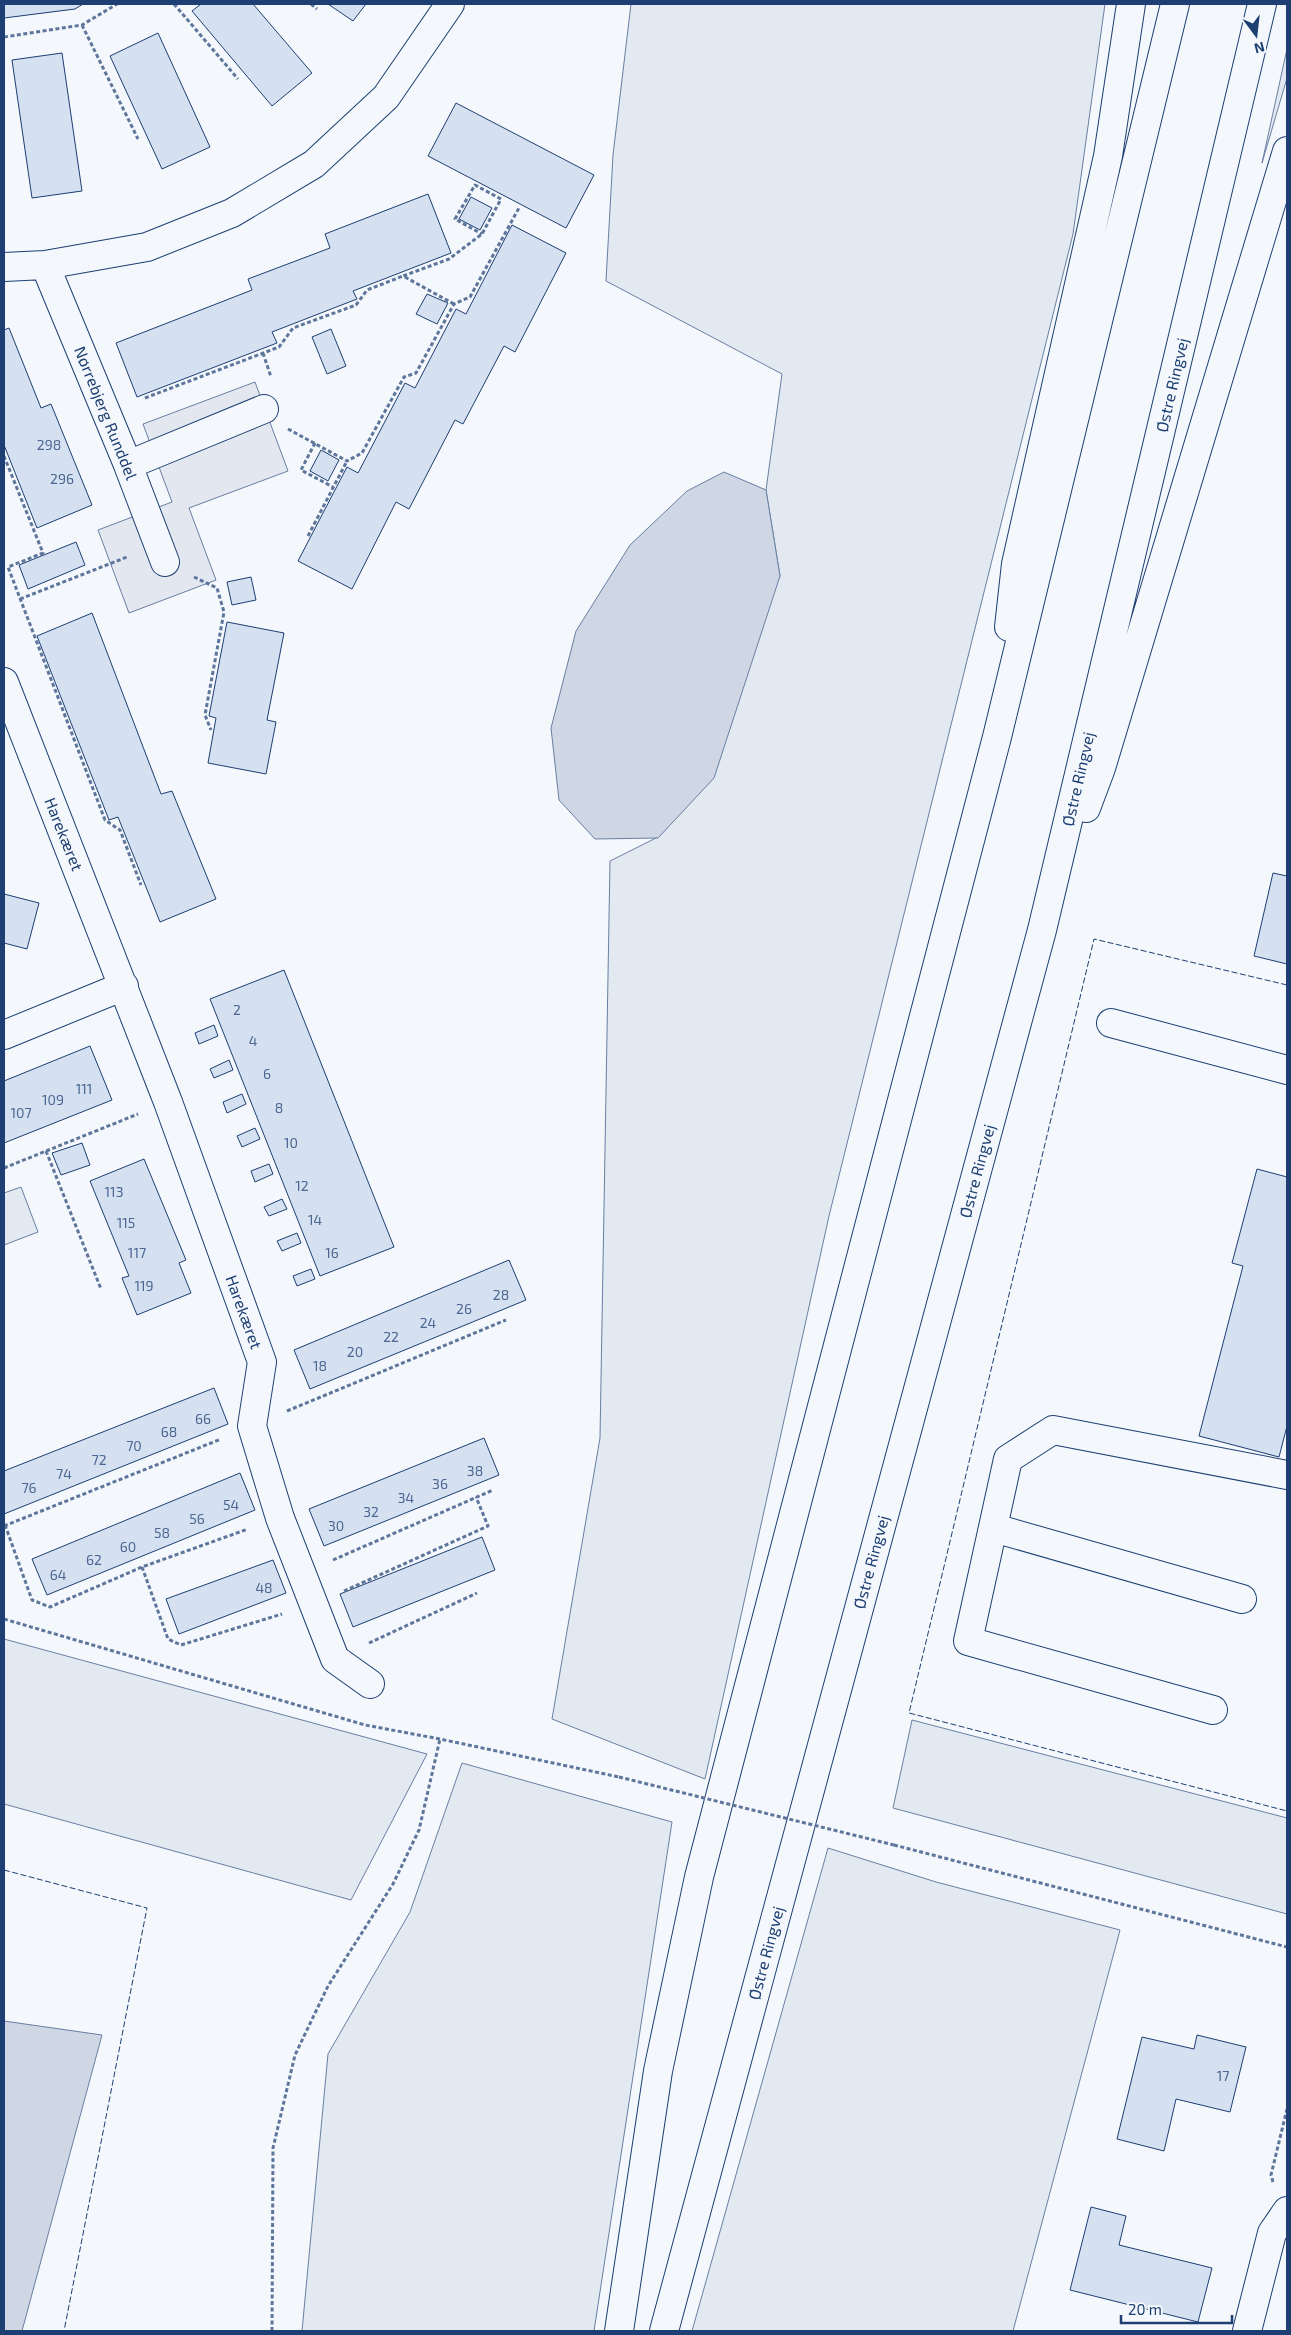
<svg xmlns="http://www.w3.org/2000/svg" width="1291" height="2335" font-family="'Exo 2',sans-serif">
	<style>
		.green { fill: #e3e9f0; stroke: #687fa3 }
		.parking { fill: #e3e8f0; stroke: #687fa3 }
		.water { fill: #cfd7e4; stroke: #687fa3 }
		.building { fill: #d5e0f0; stroke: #1d3f73 }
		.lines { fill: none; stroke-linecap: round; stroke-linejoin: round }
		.minor-casing { stroke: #1d3f73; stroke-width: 30 }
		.major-casing { stroke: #1d3f73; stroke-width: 30 }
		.path { stroke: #5e769c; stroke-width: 3; stroke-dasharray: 4 2.5; stroke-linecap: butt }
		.minor { stroke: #f4f7fb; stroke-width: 28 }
		.major { stroke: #f4f7fb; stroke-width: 28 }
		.path-bridge { stroke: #5e769c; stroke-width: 3; stroke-dasharray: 4 2.5; stroke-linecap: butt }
		.fence { stroke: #1d3f73; stroke-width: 1; stroke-dasharray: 6 2.5; stroke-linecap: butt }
		.labels { text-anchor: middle; stroke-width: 4; stroke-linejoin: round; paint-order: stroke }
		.number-label { font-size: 14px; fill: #4b6792 }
		.street-label { font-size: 16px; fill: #1d3f73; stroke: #f4f7fb }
	</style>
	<rect width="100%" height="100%" fill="#f4f7fb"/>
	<path class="green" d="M631 4H1105L1073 234 829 1216 705 1779 552 1719 600 1438 610 861 658 837 780 576 766 490 782 374 606 281 613 155Z
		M1287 49V78L1262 163Z
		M21 1187 38 1232 4 1245V1193Z
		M4 1639 427 1754 351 1900 4 1804Z
		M912 1720 1287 1818V1914L893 1808Z
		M462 1763 672 1822 594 2331H302L328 2054 410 1912Z
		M828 1848 936 1882 1120 1930 1013 2331H692Z"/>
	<path class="parking" d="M255 382 288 471 189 508 216 580 129 613 98 530 172 502 143 424Z"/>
	<path class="water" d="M724 472 766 490 780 576 714 778 658 838 595 839 559 800 551 728 576 631 630 545 687 491Z
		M4 2021 102 2035 22 2331H4Z"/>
	<path class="building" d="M4 4H83L75 9 4 18Z
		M201 4H253L312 73 272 106 192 11Z
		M328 4H366L353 21Z
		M158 33 210 147 162 169 110 56Z
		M62 53 82 191 32 198 12 60Z
		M456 103 594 175 566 228 428 156Z
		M428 194 451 253 353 291 357 299 272 332 277 343 137 397 116 343 252 290 248 279 330 248 325 234Z
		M471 197 492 208 480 230 459 219Z
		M512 225 566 253 515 352 504 346 463 424 455 420 409 509 396 502 352 589 298 561 347 467 358 473 405 383 415 388 456 309 466 314Z
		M427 294 448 303 437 324 416 314Z
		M9 328 41 408 51 404 92 505 37 528 4 445V330Z
		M331 329 346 366 327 374 312 337Z
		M321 450 339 460 328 481 310 471Z
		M76 542 85 565 28 589 19 565Z
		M251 577 256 600 232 605 227 582Z
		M92 613 161 794 172 791 216 899 160 922 118 817 109 820 37 636Z
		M227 622 284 633 267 720 276 722 266 774 208 763 216 718 209 716Z
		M1273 873 1287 876V964L1254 956Z
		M4 894 39 903 27 949 4 943Z
		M284 970 394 1247 320 1276 210 999Z
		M214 1025 218 1036 199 1044 195 1033Z
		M90 1046 112 1100 4 1143V1081Z
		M229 1060 233 1070 214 1078 210 1069Z
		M242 1094 246 1104 227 1113 223 1102Z
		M255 1128 260 1139 242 1147 237 1136Z
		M82 1143 90 1165 61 1175 52 1153Z
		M144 1159 186 1260 179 1263 191 1293 137 1315 122 1278 129 1276 90 1181Z
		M269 1164 273 1174 255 1182 251 1171Z
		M1257 1169 1287 1177V1426L1279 1457 1199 1436 1243 1266 1232 1263Z
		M282 1199 287 1209 269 1216 264 1207Z
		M297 1233 301 1243 282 1251 277 1241Z
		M509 1260 526 1300 310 1389 294 1350Z
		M311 1269 315 1279 297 1286 293 1276Z
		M214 1388 228 1424 4 1514V1471Z
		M484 1438 499 1475 324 1546 309 1509Z
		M240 1473 255 1510 47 1595 32 1559Z
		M482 1537 495 1570 353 1627 340 1594Z
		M273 1560 286 1593 179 1634 166 1599Z
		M1197 2035 1246 2047 1230 2112 1176 2099 1164 2151 1117 2139 1142 2037 1194 2049Z
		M1091 2207 1126 2216 1119 2245 1212 2268 1198 2322 1070 2290Z"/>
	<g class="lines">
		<defs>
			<path id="minor" d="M45 265 128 465 165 562
				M4 267 45 265 147 247 232 213 314 164 386 97 450 4
				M128 465 264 409
				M4 682 168 1102 262 1362 252 1426 280 1518 335 1659 370 1684
				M1111 1023 1287 1070
				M4 1035 124 986
				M994 1528 1242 1599
				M1213 1710 968 1641 1008 1459 1053 1430 1287 1475
				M1247 2331 1272 2233 1287 2211"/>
			<path id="major" d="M1009 627 1016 564 1108 156 1131 4
				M1086 808 1101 768 1287 151
				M619 2331 658 2071 699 1877 997 737 1175 4
				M664 2331 1042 930 1262 4"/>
		</defs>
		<use href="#minor" class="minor-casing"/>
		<use href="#major" class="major-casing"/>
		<path class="path" d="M174 4 238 79
			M311 4 317 9
			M82 25 138 139
			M4 37 82 25 117 4
			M454 304 403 276 449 259 482 234 501 199 475 185 455 219 482 234
			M263 353 271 377
			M145 398 279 347 293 328 356 305 367 290 403 276
			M288 429 347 461 362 453 404 377 416 373 454 304 470 297 519 208
			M315 443 301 470 333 487
			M4 456 43 553 8 567 105 820 120 830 141 885
			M308 536 347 461
			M194 577 217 588 224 612 205 715 211 730
			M20 599 127 557
			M46 1151 101 1289
			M4 1168 138 1114
			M287 1411 506 1320
			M5 1525 32 1600 50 1607 142 1567 248 1529
			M4 1526 221 1439
			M333 1560 493 1490
			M142 1567 168 1639 181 1645 282 1614
			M344 1591 488 1526 476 1497
			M4 1619 365 1725 440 1739 619 1777
			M369 1643 477 1593
			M894 1845 1287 1947
			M1273 2182 1271 2175 1287 2109
			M272 2331 273 2148 295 2055 328 1986 393 1884 419 1830 440 1739"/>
		<use href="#minor" class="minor"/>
		<use href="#major" class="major"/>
		<path class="path-bridge" d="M619 1777 894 1845"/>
		<path class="fence" d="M1287 985 1094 939 909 1713 1287 1811
			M4 1870 147 1908 64 2331"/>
	</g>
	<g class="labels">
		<g class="number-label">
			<text x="49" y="450">298</text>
			<text x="62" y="484">296</text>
			<text x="237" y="1015">2</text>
			<text x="253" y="1046">4</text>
			<text x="267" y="1079">6</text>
			<text x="84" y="1094">111</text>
			<text x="53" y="1105">109</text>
			<text x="279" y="1113">8</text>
			<text x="21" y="1118">107</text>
			<text x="291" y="1148">10</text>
			<text x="302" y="1191">12</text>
			<text x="114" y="1197">113</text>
			<text x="315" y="1225">14</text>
			<text x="126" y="1228">115</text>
			<text x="137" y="1258">117</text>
			<text x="332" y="1258">16</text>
			<text x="144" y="1291">119</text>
			<text x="501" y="1300">28</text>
			<text x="464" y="1314">26</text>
			<text x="428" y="1328">24</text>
			<text x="391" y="1342">22</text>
			<text x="355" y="1357">20</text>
			<text x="320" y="1371">18</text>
			<text x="203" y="1424">66</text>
			<text x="169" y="1437">68</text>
			<text x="134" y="1451">70</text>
			<text x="99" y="1465">72</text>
			<text x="475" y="1476">38</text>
			<text x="64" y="1479">74</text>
			<text x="440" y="1489">36</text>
			<text x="29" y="1493">76</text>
			<text x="406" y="1503">34</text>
			<text x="231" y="1510">54</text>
			<text x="371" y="1517">32</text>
			<text x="197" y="1524">56</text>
			<text x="336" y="1531">30</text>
			<text x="162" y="1538">58</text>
			<text x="128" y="1552">60</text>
			<text x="94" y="1565">62</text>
			<text x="58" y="1580">64</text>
			<text x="264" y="1593">48</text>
			<text x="1223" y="2081">17</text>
		</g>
		<g class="street-label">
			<text transform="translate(1172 385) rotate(-77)" y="6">Østre Ringvej</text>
			<text transform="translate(106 413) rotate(68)" y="6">Nørrebjerg Runddel</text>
			<text transform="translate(1078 779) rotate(-77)" y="6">Østre Ringvej</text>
			<text transform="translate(64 834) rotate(68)" y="6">Harekæret</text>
			<text transform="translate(977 1171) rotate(-75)" y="6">Østre Ringvej</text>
			<text transform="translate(244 1312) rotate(70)" y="6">Harekæret</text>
			<text transform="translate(871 1562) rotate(-75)" y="6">Østre Ringvej</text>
			<text transform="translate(766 1953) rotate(-75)" y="6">Østre Ringvej</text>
		</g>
	</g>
	<rect width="1291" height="2335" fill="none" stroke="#1d3f73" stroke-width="10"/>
	<g transform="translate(1256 35) rotate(165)" stroke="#f4f7fb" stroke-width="4" paint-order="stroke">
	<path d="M0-4L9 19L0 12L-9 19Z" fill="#1d3f73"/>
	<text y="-8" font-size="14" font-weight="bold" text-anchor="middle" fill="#1d3f73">N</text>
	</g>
	<path d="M1121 2315v8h111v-8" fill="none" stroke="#1d3f73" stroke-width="2.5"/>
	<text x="1128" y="2315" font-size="15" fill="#1d3f73" stroke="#f4f7fb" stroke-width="4" paint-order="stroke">20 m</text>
</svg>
